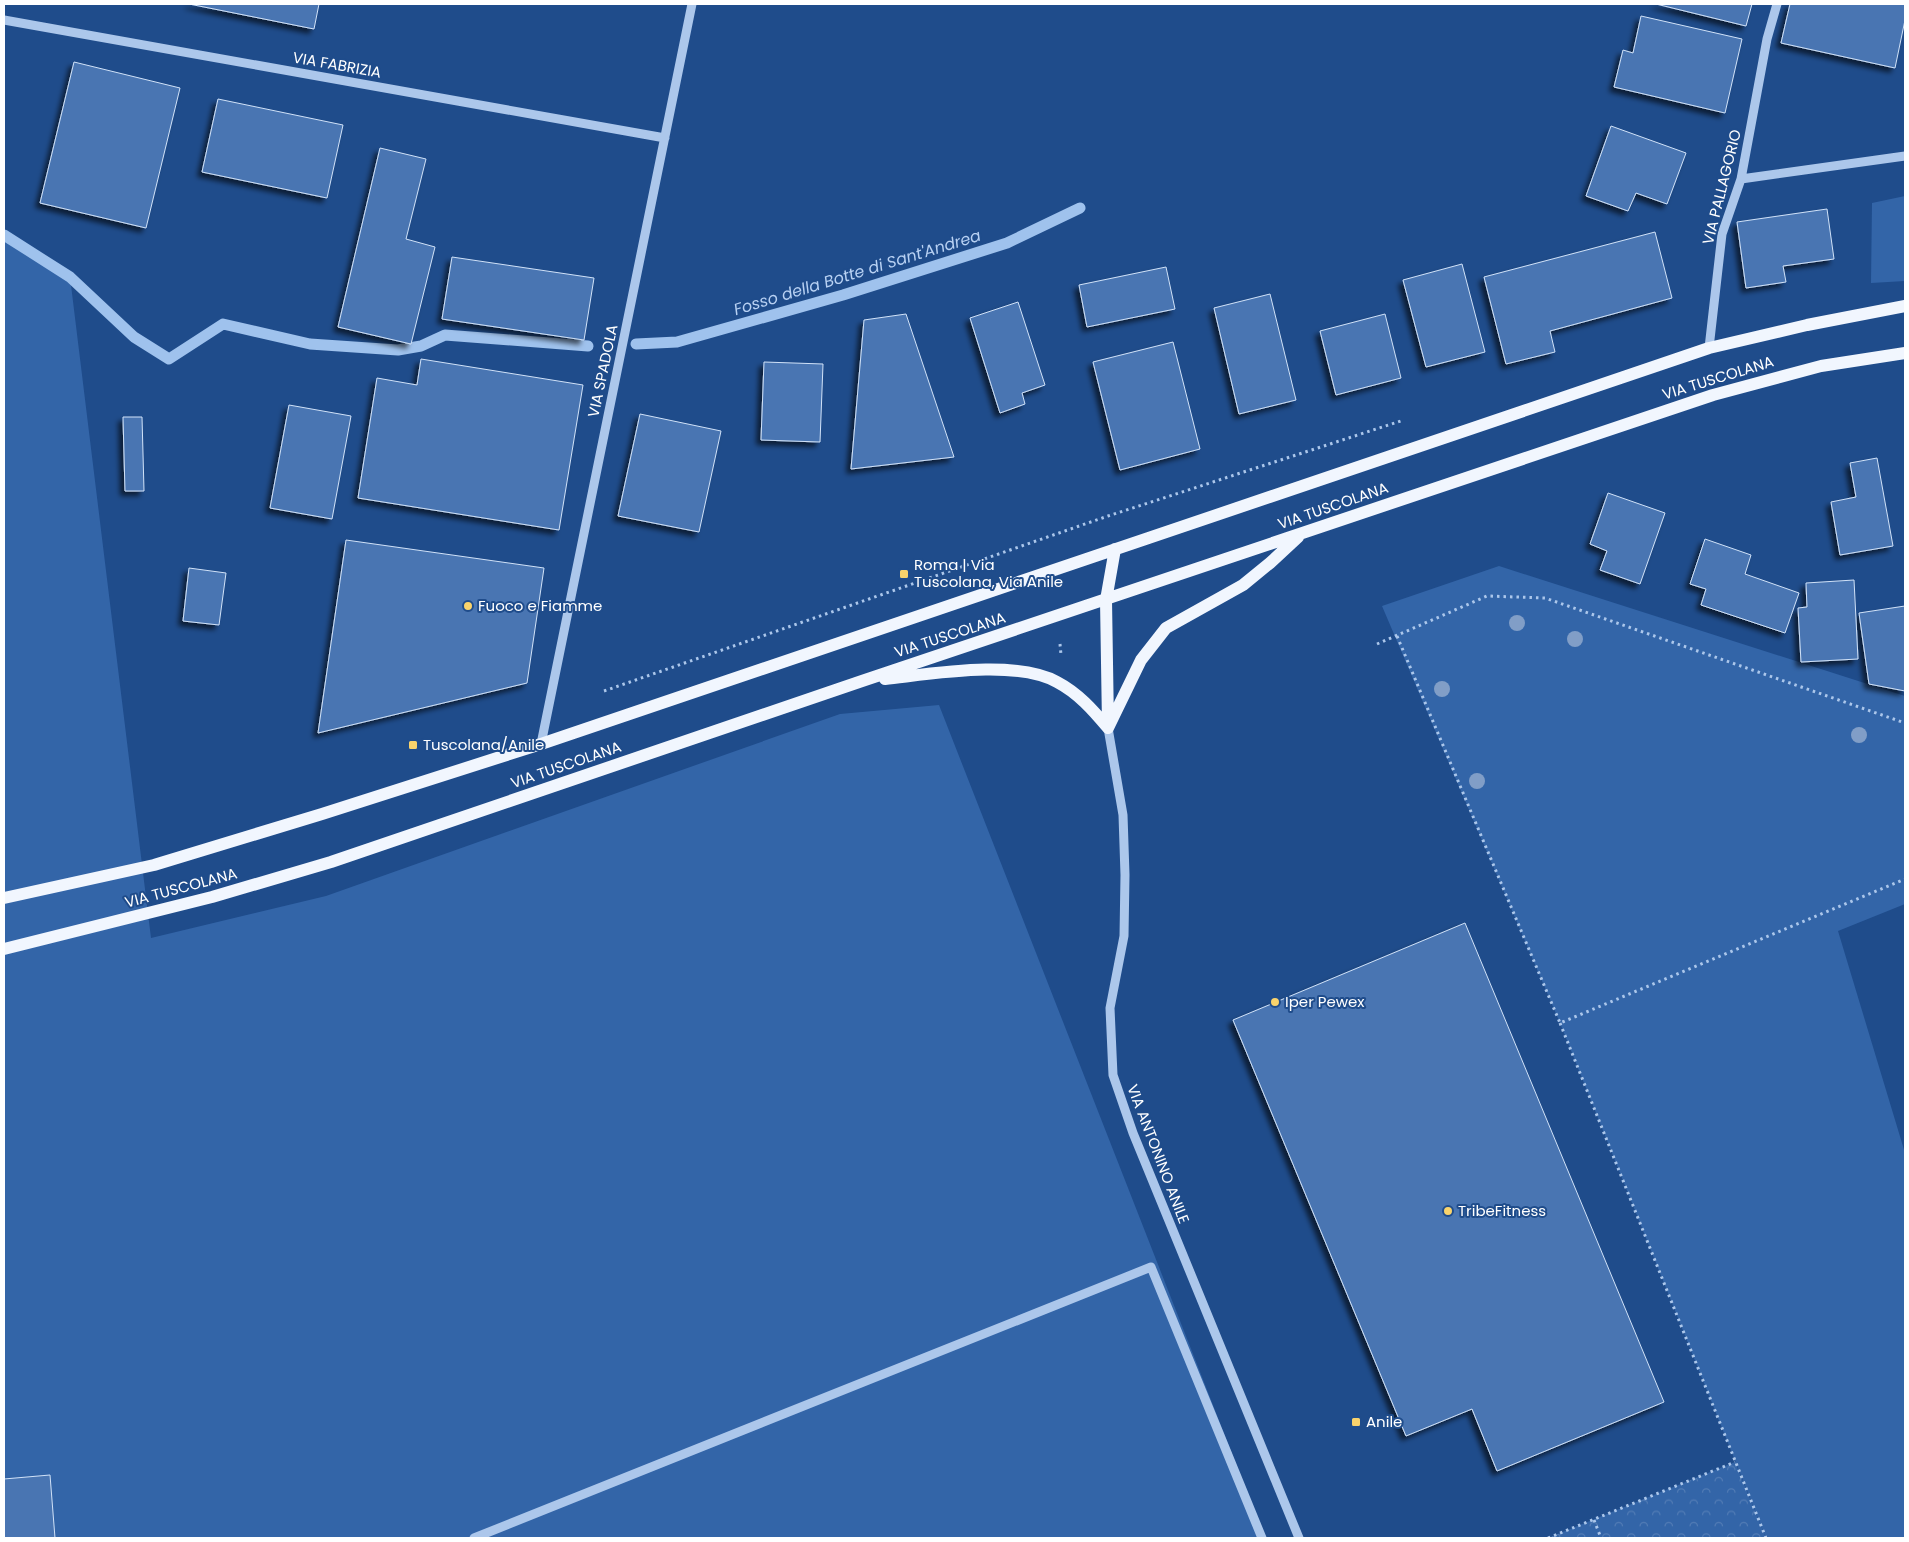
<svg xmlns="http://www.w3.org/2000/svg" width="1909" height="1542" font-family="Poppins,sans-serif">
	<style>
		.green { fill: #3365a8 }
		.forest { fill: url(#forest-crowns) }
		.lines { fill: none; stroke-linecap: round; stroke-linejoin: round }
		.stream { stroke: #9fc2ed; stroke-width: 11 }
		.building { fill: #4875b2; stroke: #d1e2f8; filter: url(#shadow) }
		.path { stroke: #acc7eb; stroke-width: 3; stroke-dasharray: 2.5 4; stroke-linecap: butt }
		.minor { stroke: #acc7eb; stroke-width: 9 }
		.major { stroke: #f1f6fe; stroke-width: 12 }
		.tree { fill: #819ec7 }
		.poi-dot { fill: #f9d36c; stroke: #1f4c8b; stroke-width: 2 }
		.labels { text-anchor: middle; stroke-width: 4; stroke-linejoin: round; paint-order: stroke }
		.street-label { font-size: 15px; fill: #fff; stroke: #1f4c8b }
		.poi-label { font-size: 15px; fill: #fff; stroke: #1f4c8b; text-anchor: start }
		.water-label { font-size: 16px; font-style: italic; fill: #b8d1f3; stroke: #1f4c8b }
	</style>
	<defs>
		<pattern id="forest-crowns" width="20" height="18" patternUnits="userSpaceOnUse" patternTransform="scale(1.25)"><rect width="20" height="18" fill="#3365a8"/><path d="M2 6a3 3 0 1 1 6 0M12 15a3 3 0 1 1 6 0" fill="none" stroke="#527cb5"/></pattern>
		<filter id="shadow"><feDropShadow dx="-4.5" dy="4.5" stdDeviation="2.5" flood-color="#0009"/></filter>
	</defs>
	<rect width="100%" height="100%" fill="#1f4c8b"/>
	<path class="green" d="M1905 196V281L1871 283 1872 203Z
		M4 235 70 277 151 938 326 896 840 714 939 705 1265 1538H4Z
		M1499 566 1905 696V904L1838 931 1905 1153V1538H1766L1560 1023 1382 606Z"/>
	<path class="forest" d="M1735 1462 1766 1538H1548Z"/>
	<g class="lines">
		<path class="stream" d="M4 235 70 277 134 337 169 359 223 324 310 344 398 350 421 346 445 335 588 346
			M636 344 677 342 843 295 1007 243 1080 208"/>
	</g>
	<path class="building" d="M189 4H319L314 29Z
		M1656 4H1752L1746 26Z
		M1790 4H1905V20L1895 68 1781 43Z
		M1641 16 1742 39 1725 113 1614 87 1623 50 1633 53Z
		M74 62 180 88 146 228 40 203Z
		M218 99 343 125 327 198 202 172Z
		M1611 126 1686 153 1667 204 1636 193 1628 211 1586 196Z
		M380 148 426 159 406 239 435 247 411 344 338 327Z
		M1827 209 1834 259 1783 266 1786 282 1746 288 1737 222Z
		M1655 232 1672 298 1550 331 1555 352 1506 364 1484 277Z
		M452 257 594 278 584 340 442 319Z
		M1462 264 1485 352 1426 367 1403 280Z
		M1166 267 1175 309 1087 327 1079 285Z
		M1270 294 1296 400 1239 414 1214 308Z
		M1018 302 1045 385 1022 393 1025 404 1000 413 970 318Z
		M906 314 954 457 851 469 864 320Z
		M1385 314 1401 378 1336 395 1320 331Z
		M1173 342 1200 449 1120 470 1093 362Z
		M421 359 583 385 559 530 358 498 377 378 417 385Z
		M764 362 823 364 820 442 761 440Z
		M289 405 351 416 332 519 270 508Z
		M640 414 721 431 699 532 618 516Z
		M123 417H142L144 491H125Z
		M1877 458 1893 546 1840 555 1831 502 1856 497 1850 463Z
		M1608 493 1665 513 1640 584 1600 570 1607 551 1590 544Z
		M1705 539 1751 555 1745 574 1799 593 1785 633 1701 605 1706 589 1690 584Z
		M346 540 544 568 527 683 318 733Z
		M189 568 226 573 219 625 183 621Z
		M1854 580 1858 659 1801 662 1798 608 1807 607 1806 583Z
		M1905 606V691L1869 684 1859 613Z
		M1465 923 1664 1402 1497 1471 1472 1409 1406 1436 1233 1020Z
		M50 1475 55 1538H4V1479Z"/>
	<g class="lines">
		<path class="path" d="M1397 636 1560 1023 1905 879
			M1060 644 1061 655
			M1377 644 1487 596 1545 598 1905 723
			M604 691 1108 516 1404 420
			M1560 1023 1766 1538
			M1594 1520 1601 1538
			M1548 1538 1735 1462"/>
		<path class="minor" d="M4 20 665 138
			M1741 179 1905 156
			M1709 348 1722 234 1741 179 1767 39 1777 4
			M1108 728 1123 815 1125 875 1124 936 1110 1008 1113 1075 1133 1133 1299 1538
			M541 744 692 4
			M474 1538 1151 1267 1262 1538"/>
		<path class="major" d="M885 679C931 674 1015 659 1057 682 1078 693 1093 710 1108 728
			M1108 725 1106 600 1115 549
			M1108 728 1141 660 1166 628 1243 585 1270 563 1298 537
			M4 898 154 865 322 814 541 744 1709 348 1807 325 1905 306
			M4 949 212 897 331 862 862 681 1713 395 1821 366 1905 353"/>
	</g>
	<g class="tree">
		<circle cx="1517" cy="623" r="8"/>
		<circle cx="1575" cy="639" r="8"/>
		<circle cx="1442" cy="689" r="8"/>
		<circle cx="1859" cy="735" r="8"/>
		<circle cx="1477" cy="781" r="8"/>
	</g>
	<g class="poi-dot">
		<rect x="899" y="569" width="10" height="10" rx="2.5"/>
		<circle cx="468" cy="606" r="5"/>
		<rect x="408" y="740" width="10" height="10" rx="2.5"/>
		<circle cx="1275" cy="1002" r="5"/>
		<circle cx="1448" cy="1211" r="5"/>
		<rect x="1351" y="1417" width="10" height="10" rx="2.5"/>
	</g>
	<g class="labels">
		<g class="street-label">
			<text transform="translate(337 65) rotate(10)" y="5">VIA FABRIZIA</text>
			<text transform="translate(1722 187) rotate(-76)" y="5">VIA PALLAGORIO</text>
			<text transform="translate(603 371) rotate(-78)" y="5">VIA SPADOLA</text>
			<text transform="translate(1718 378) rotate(-17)" y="5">VIA TUSCOLANA</text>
			<text transform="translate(1333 506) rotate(-19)" y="5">VIA TUSCOLANA</text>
			<text transform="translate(950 635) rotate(-18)" y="5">VIA TUSCOLANA</text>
			<text transform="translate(566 765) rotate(-19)" y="5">VIA TUSCOLANA</text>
			<text transform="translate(181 888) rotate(-15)" y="5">VIA TUSCOLANA</text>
			<text transform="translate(1158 1154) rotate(69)" y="5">VIA ANTONINO ANILE</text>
		</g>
		<g class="poi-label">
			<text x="914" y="570">Roma | Via<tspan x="914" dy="17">Tuscolana, Via Anile</tspan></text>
			<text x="478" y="611">Fuoco e Fiamme</text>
			<text x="423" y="750">Tuscolana/Anile</text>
			<text x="1285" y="1007">Iper Pewex</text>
			<text x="1458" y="1216">TribeFitness</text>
			<text x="1366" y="1427">Anile</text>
		</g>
		<g class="water-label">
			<text transform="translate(857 272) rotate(-17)" y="6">Fosso della Botte di Sant'Andrea</text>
		</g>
	</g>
	<rect width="1909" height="1542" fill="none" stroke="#ffffff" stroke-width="10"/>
</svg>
